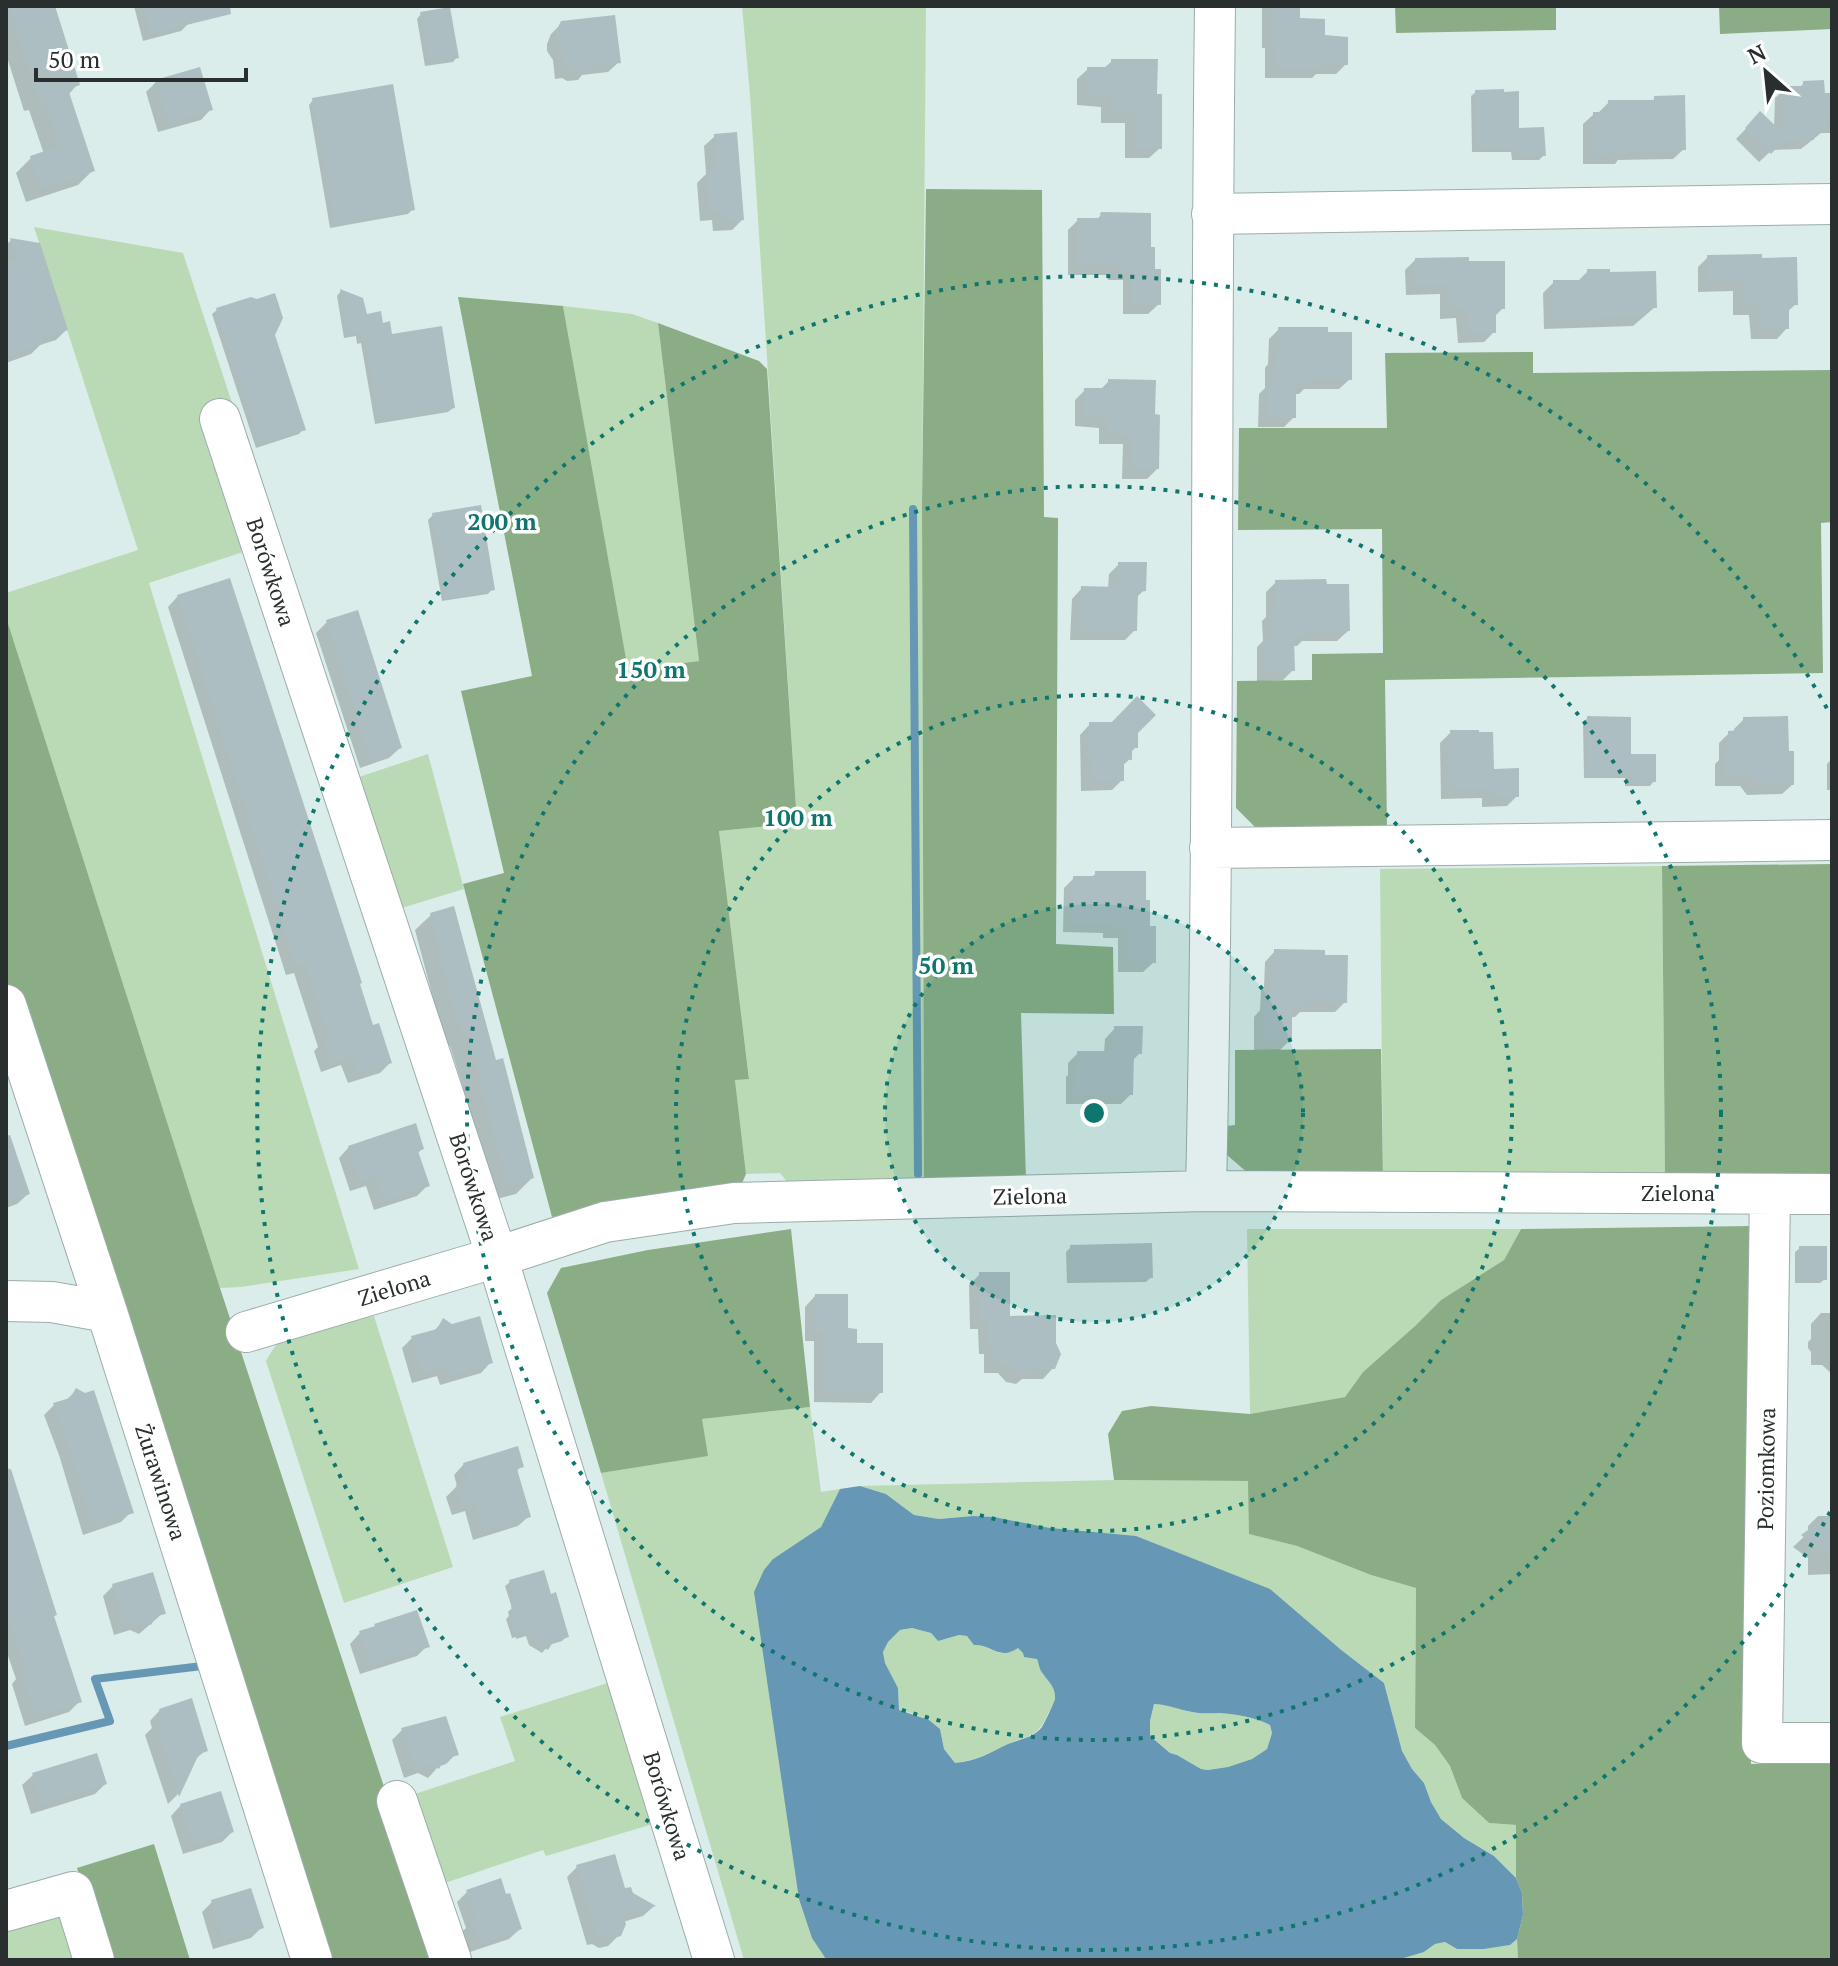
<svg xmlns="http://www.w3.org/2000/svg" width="1838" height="1966" font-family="'PT Serif',serif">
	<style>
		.green { fill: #badab5 }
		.forest { fill: #8bad85 }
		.water { fill: #6697b5; fill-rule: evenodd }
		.shadow { fill: #0003 }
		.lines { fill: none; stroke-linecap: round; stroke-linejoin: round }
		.stream { stroke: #6697b5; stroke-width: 8 }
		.building { fill: #adbec2 }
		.minor-casing { stroke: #9cadab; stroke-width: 42 }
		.minor { stroke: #fff; stroke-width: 40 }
		.ring { fill: none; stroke: #0f766e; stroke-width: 4; stroke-dasharray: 4 8 }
		.labels { text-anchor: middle; stroke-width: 7; stroke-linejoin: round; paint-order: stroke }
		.street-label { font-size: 22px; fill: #282f2e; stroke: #fff }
		.centre { fill: #0f766e; stroke: #fff; stroke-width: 4 }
		.ring-label { font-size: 24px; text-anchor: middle; font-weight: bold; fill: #0f766e; stroke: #fff; stroke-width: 7; stroke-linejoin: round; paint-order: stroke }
	</style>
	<rect width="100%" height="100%" fill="#daedea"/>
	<path class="green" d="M742 6H926L922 505 924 1181 788 1183 780 1173 746 1174 735 1080 749 1078 719 831 797 823 750 95Z
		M34 227 183 253 233 406 252 549 149 583 359 1269 241 1287 220 1288 6 617V593L138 550Z
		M563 306 632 314 658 323 699 661 627 670Z
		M428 754 464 889 395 910 353 779Z
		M1662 866 1665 1176 1383 1179 1380 869Z
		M1247 1229H1521L1504 1260 1441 1300 1415 1326 1363 1372 1345 1397 1250 1414Z
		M374 1316 453 1567 344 1603 266 1361C271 1352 277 1342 286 1336 302 1323 353 1320 374 1316Z
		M810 1407 821 1492 840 1489 821 1527 773 1559 827 1960H744L601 1473 707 1456 701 1419Z
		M1114 1480 1249 1481 1250 1534 1297 1546 1371 1575 1416 1588 1415 1728 1435 1745 1450 1766 1462 1798 1489 1823 1516 1825V1878L1494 1856 1464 1838 1441 1819 1431 1802 1424 1783 1412 1769 1402 1751 1384 1683 1340 1649 1050 1528 994 1517 973 1516 939 1519 914 1515 886 1494 860 1486Z
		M912 1628 931 1633 938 1641 959 1635 968 1636 972 1641 1000 1653 1018 1648 1023 1653 1037 1659C1038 1660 1041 1671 1041 1671 1047 1681 1056 1686 1055 1699 1054 1705 1049 1710 1047 1716 1037 1738 1028 1735 1008 1744 988 1753 978 1760 955 1763L944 1749 940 1729 929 1720 911 1713 899 1710 898 1688 885 1663 883 1652 888 1642 900 1630Z
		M611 1682 653 1824 546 1856 543 1850 439 1885 409 1796 515 1761 500 1717Z
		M1154 1704C1166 1703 1180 1710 1192 1712 1201 1714 1210 1713 1219 1713 1236 1714 1255 1717 1270 1725L1272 1733 1267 1749 1252 1759 1228 1767 1208 1770 1201 1769 1177 1755 1170 1753 1150 1736V1721Z
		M70 1909 87 1960H6V1929Z
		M1517 1939 1518 1960H1397L1424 1952 1435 1944 1445 1942 1457 1949H1484L1510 1945Z"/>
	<path class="forest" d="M1395 6H1556V30L1396 33Z
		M1719 6H1832V29L1720 34Z
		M926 189 1042 190 1044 517 1058 518 1056 944 1113 947 1114 1014 1021 1013 1026 1180 924 1181 922 505Z
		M458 297 563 306 628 670 699 661 658 323 759 361 767 369 797 823 719 831 749 1079 735 1080 746 1174 740 1188 637 1200 552 1217 463 884 504 873 461 691 532 676Z
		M1533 352V373L1832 370V522L1821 523 1823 673 1385 680 1387 827 1256 828 1236 808 1237 681 1312 680V654L1383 653 1382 529 1238 530 1239 428H1387L1385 353Z
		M6 617 220 1288 441 1960H324L238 1687 6 977Z
		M1832 864V1173L1665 1176 1662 866Z
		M1381 1049 1383 1179 1256 1180 1227 1155 1226 1126 1235 1125V1050Z
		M1752 1226 1751 1764 1832 1763V1960H1518L1517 1939 1523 1915 1522 1893 1516 1878V1825L1489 1823 1462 1798 1450 1766 1435 1745 1415 1728 1416 1588 1371 1575 1297 1546 1249 1534 1248 1481 1114 1480 1108 1434 1122 1411 1151 1406 1250 1414 1345 1397 1363 1372 1415 1326 1441 1300 1504 1260 1521 1229Z
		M791 1229 810 1407 702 1419 708 1456 601 1473 547 1293 561 1268 648 1250Z
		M154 1844 190 1960H106L77 1868Z"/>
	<path class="water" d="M860 1486 886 1494 914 1515 939 1519 973 1516 994 1517 1050 1528 1136 1536 1270 1589 1340 1649 1384 1683 1402 1751 1412 1769 1424 1783 1431 1802 1441 1819 1464 1838 1494 1856 1516 1878 1522 1893 1523 1915 1517 1939 1510 1945 1484 1949H1457L1445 1942 1435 1944 1424 1952 1397 1960 826 1959 812 1938 799 1899 754 1592 764 1570 773 1559 821 1527 840 1489ZM912 1628 931 1633 938 1641 959 1635 967 1636 974 1645C992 1644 999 1661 1018 1648L1023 1653 1024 1657 1037 1659C1038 1661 1040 1670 1041 1671 1047 1681 1056 1686 1055 1699 1054 1703 1044 1724 1042 1727 1033 1738 1020 1739 1008 1744 989 1753 977 1761 955 1763L944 1749 940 1729 929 1720 899 1710 898 1688 885 1663 883 1652 888 1642 900 1630ZM1154 1704C1166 1704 1180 1710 1192 1712 1201 1714 1210 1713 1219 1713 1236 1714 1255 1717 1270 1725L1272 1733 1267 1749 1252 1759 1228 1767 1208 1770 1201 1769 1177 1755 1170 1753 1150 1736V1721Z"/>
	<path class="shadow" d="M6 6H54L78 84 68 95 92 171 78 185 26 202 16 173 31 158 44 154 29 110 24 111 6 54Z
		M134 6H185L189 23 181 31 143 41Z
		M1262 6H1298V20L1323 37 1346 64 1336 74H1316L1312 78H1265V48H1262Z
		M421 14 457 57 453 62 425 66 417 19Z
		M562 23 619 62 608 72 582 75 578 80 567 81 562 78 555 79 553 60 547 51V44L551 34Z
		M1112 61 1155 96 1160 148 1149 158H1125V123H1101V107L1077 105V79L1088 69H1103Z
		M156 82 211 109 201 120 158 132 146 92Z
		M1804 83 1823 95H1832V133H1821L1801 149 1772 150 1759 162 1736 139 1760 114 1774 128 1775 98 1786 88H1799Z
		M1476 92 1517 130 1544 155 1539 160H1512L1511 152H1472L1471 96Z
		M1655 98 1684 149 1673 159 1618 160 1615 164H1583V124L1594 114 1599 112 1609 102H1651Z
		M313 100 412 210 408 214 330 228 309 105Z
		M715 136 742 220 732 230 713 231 712 220 700 221 697 183 706 174 704 146Z
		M1101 215 1149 249 1159 304 1148 314H1123V280H1108V275H1068V230L1078 220H1096Z
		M11 240 38 245 66 330 56 340 40 345 31 354 6 363V245Z
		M1708 257 1796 304 1787 312V328L1777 339H1751L1749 315H1733V291L1698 292V267Z
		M1415 260 1503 308 1494 317V332L1484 342 1458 343 1456 318 1440 319V294L1406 295 1405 270Z
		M1588 271 1655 307 1633 326 1544 329 1543 293 1554 282H1577Z
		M341 291 365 316 381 325 453 408 448 412 375 424 361 343 357 344 356 336 344 338 337 296Z
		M217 310 273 335 303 429 299 434 256 448 212 314Z
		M1279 329 1350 379 1339 389H1304L1299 394H1294V417L1284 427H1258L1259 394 1265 388V368L1268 364 1269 339Z
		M1109 381 1153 416 1157 469 1147 479H1122L1123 444H1099V428L1075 426V400L1085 390H1100Z
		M433 515 492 589 488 594 442 601 428 520Z
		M1119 564 1144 590 1135 599V630L1125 640H1070L1072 599 1082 588 1108 589 1109 574Z
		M1276 582 1348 631 1337 641H1302L1297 646H1293V670L1283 680 1257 681V647L1263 641 1262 621 1266 617V592Z
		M178 596 358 984 372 1028 390 1063 380 1073 348 1083 341 1065 321 1072 314 1051 318 1047 294 973 286 975 168 607Z
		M356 613 400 748 389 758 360 768 316 633 327 622Z
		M1588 718 1654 781 1650 786H1625V778H1584L1583 722Z
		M1744 719 1787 752 1793 784 1782 794 1747 795 1740 786H1715V764L1719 760V743L1729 733 1734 732V729Z
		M1090 724 1136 732V747L1130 753V759L1122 766V780L1112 790 1081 791 1080 735Z
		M1451 732 1517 796 1507 806 1482 807V798L1441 799 1440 743Z
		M1832 759V790H1827V764Z
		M1096 873 1148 928 1154 962 1143 972H1118V938H1103V933L1063 932 1064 888 1074 878H1091Z
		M431 915 495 1062 532 1178 516 1194 493 1200 461 1081 450 1046 446 1047 415 930Z
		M1275 951 1323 957 1345 1002 1335 1012H1300L1295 1017H1290V1040L1280 1050H1254V1017L1260 1010 1261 990 1264 987 1265 962Z
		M1115 1028 1140 1053 1132 1061 1131 1094 1121 1104H1066V1077L1068 1075V1063L1078 1053H1104L1105 1039Z
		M6 1147 28 1194 17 1204 6 1208Z
		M349 1147 422 1149 417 1154 427 1186 417 1196 374 1210 366 1186 350 1191 339 1158Z
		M1071 1247 1151 1277 1146 1282 1067 1283 1066 1252Z
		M1800 1248 1825 1279 1820 1283H1795V1252Z
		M980 1274 1008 1318 1054 1344 1053 1368 1043 1379H1022L1016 1384 1006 1382 998 1373H984V1354H979L978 1329H970L969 1285Z
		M815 1296 846 1330 881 1392 871 1403 814 1402V1341H805V1307Z
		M1821 1313H1832V1374L1822 1365H1811V1352L1808 1348V1342L1811 1339V1324Z
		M443 1321 491 1362 481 1373 440 1385 437 1376 412 1383 402 1348 412 1338 433 1332Z
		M76 1391 85 1396 131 1512 121 1522 83 1535 59 1455 44 1415 54 1405 65 1401Z
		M6 1461 55 1615 52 1618 79 1702 69 1712 25 1726 12 1684 16 1679 6 1650Z
		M464 1464 521 1466 516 1472 529 1516 518 1526 473 1540 465 1511 452 1515 446 1497 457 1486 454 1475Z
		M1818 1516H1832V1574L1808 1575V1558L1793 1547 1808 1533V1526Z
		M510 1582 567 1636 562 1641 549 1645 542 1653 529 1645 526 1636 516 1639V1637L512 1638 506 1619 509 1616 508 1612 512 1608 505 1586Z
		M113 1586 163 1613 139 1634 130 1630 114 1635 103 1596Z
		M360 1633 427 1646 417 1656 360 1674 350 1644Z
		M160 1710 206 1750 193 1761 177 1795 168 1804 145 1735 152 1728 150 1721Z
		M402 1730 456 1754 446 1764 438 1767 428 1778 418 1773 404 1778 392 1740Z
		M33 1775 105 1784 95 1794 31 1814 22 1785Z
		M181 1805 232 1832 222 1842 183 1854 171 1816Z
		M577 1867 632 1895 653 1907 643 1916 623 1922 619 1935 608 1946 599 1948 592 1944 587 1945 567 1877Z
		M468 1891 520 1929 509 1939 470 1952 462 1932 466 1928 457 1902Z
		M212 1902 261 1928 251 1938 213 1949 202 1912Z"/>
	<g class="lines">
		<path class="stream" d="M913 509 918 1174
			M6 1746 110 1721 95 1679 202 1666"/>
	</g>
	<path class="building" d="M9 6H55L80 85 68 89 95 171 40 189 30 156 60 146 43 97 38 98Z
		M144 6H230L231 14 150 34Z
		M1271 6H1300V18L1325 19V35L1348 37V65L1324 64V69L1275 68 1274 38H1271Z
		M450 7 459 58 430 63 420 12Z
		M615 15 621 63 594 66 590 70 578 72 573 69H565L562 49 557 40 556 32 561 21Z
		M1111 59H1158L1157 94H1162V149L1134 148 1135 114 1110 113 1111 98 1087 96V67H1111Z
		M200 67 213 110 168 123 155 80Z
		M1824 80 1825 93H1832V123H1825V132H1814V140H1784L1771 154 1745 128 1760 111 1783 133 1785 86H1803V81Z
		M393 84 415 210 335 225 312 98Z
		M1504 89V92L1519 91V128L1544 127 1546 156H1515V148H1476L1475 90Z
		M1685 95 1686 150 1627 151V154L1593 155V112H1608V100H1654V96Z
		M737 132 744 220 723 222 722 211 710 212 706 170H716L714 134Z
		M1102 212 1151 213V247H1155V269H1161V305L1132 304V270L1117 271V266L1077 265V218H1101L1100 213Z
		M10 238 40 243 68 330 41 339 43 344 6 357V262L17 260Z
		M1762 254V258L1797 257 1798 305H1789V329H1760L1759 306H1742V282H1707V255Z
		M1469 257V261H1505V309H1496V333H1468L1466 309H1450V285H1415V258Z
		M1587 269H1610V272L1656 271 1657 308H1645V316L1553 319V280H1587Z
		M340 289 363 298 367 314 381 311 383 323 390 321 392 334 442 326 455 408 379 420 366 340 362 341 360 333 348 335Z
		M275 293 283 318 275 335 306 430 260 444 216 308 251 297 257 299Z
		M1278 327H1328V332H1352V380L1312 379V384H1296V418H1268V382H1274L1275 355H1278Z
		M1108 379 1156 380 1155 414 1160 415 1159 469H1132V435L1108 434V418L1084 416V388H1108Z
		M481 505 495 590 446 598 432 513Z
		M1118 562H1147L1146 591 1138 592 1137 631 1079 630 1081 586 1118 587Z
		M230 578 362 983 360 984 373 1025 379 1023 392 1063 358 1074 352 1056 331 1063 323 1039 328 1037 305 964 296 966 177 595Z
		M1326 579 1327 584H1349L1350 631 1310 632V637H1294L1295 671H1266V635H1272V608H1276L1275 580Z
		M358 610 402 748 370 759 326 620Z
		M1137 696 1156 715 1138 733V748H1132V760L1124 759V781H1091L1089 722H1112Z
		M1587 716 1631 717V754H1656V782L1629 783V774L1587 775Z
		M1788 716 1789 751H1794V785H1757L1750 776H1725L1724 752H1728V731L1743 730V717Z
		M1450 730H1479V732H1493L1494 769 1519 768V797H1492L1491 789H1450Z
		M1095 871H1146V900H1150V926H1156V963L1127 962V929L1112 928 1113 924 1072 923 1073 876H1095Z
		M454 906 496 1060 503 1058 534 1178 508 1186 495 1140 476 1065 466 1032 462 1033 448 988 430 913Z
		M1274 949 1325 950V955H1348L1347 1003 1307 1002V1007H1292V1041L1264 1040 1263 1004H1270V978H1274Z
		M1114 1026H1143L1142 1054H1134L1133 1095H1075V1065H1077V1051H1114Z
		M416 1123 424 1149 418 1151 430 1186 384 1201 376 1177 360 1182 348 1146Z
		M10 1135 30 1194 6 1202V1136Z
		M1152 1243 1153 1278 1071 1280 1070 1245Z
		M1799 1246H1827V1280L1799 1279Z
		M979 1272H1010V1316L1056 1315V1343L1061 1354 1055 1369H1034L1028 1374 1021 1375 1008 1364H994V1345H988V1319L979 1320Z
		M815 1294H848V1328L857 1329V1343H883V1393H824V1332H814Z
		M480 1316 493 1363 450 1376 447 1367 422 1374 411 1336 437 1329 443 1318 452 1324Z
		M76 1388 85 1393 94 1390 134 1513 93 1526 68 1444 53 1403 70 1398Z
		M518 1446 524 1467 517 1469 531 1517 484 1531 475 1502 462 1506 456 1485 468 1481 463 1463Z
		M11 1469 57 1615 54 1616 82 1702 35 1717 21 1672 26 1670 6 1614V1470Z
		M1832 1513V1558L1801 1535Z
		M544 1570 551 1594 556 1592 569 1637 553 1642 548 1650 533 1641 530 1633 520 1636V1634L516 1635 510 1613 513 1612 511 1606 516 1604 509 1580Z
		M153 1572 166 1614 156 1616 151 1625 141 1621 124 1626 112 1584Z
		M417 1610 430 1647 370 1665 359 1631 375 1626 374 1624Z
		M192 1698 208 1751 199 1754 179 1797 155 1723 163 1720 159 1709Z
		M446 1716 459 1755 444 1759 439 1769 430 1764 415 1769 401 1728Z
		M97 1753 107 1784 42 1805 32 1773Z
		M221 1791 234 1832 193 1845 180 1804Z
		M615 1854 625 1888 631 1887 633 1893 656 1906 623 1916 626 1924 621 1936 611 1939 604 1935 597 1936 576 1865Z
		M501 1878 506 1894 510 1893 522 1929 480 1943 472 1920 476 1919 466 1890Z
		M251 1888 264 1928 223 1940 211 1900Z"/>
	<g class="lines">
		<defs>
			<path id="minor" d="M1212 214 1832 204
				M220 419 497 1257 714 1960
				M1210 848 1832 840
				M6 1005 107 1312 312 1960
				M1206 1191C1215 796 1210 401 1215 6
				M1770 1194 1762 1743H1832
				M6 1301 52 1302 107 1312
				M246 1332 497 1257 605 1222 734 1203 1206 1191 1832 1194
				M397 1801 451 1960
				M6 1911 73 1892 94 1960"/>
		</defs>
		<use href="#minor" class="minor-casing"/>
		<use href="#minor" class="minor"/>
	</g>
	<circle cx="1094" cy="1113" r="209" fill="#0f766e" fill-opacity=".12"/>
	<g class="ring">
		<circle cx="1094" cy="1113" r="209"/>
		<circle cx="1094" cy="1113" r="418"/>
		<circle cx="1094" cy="1113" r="627"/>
		<path d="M1830 1512A837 837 0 1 1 1830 714"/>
	</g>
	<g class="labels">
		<g class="street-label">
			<text transform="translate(271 572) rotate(72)" y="8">Borówkowa</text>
			<text transform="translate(474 1187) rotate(72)" y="8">Borówkowa</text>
			<text x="1678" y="1201">Zielona</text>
			<text transform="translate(1030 1196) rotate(-1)" y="8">Zielona</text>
			<text transform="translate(394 1288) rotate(-17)" y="8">Zielona</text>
			<text transform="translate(1766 1469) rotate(-89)" y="8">Poziomkowa</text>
			<text transform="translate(161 1482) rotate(72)" y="8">Żurawinowa</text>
			<text transform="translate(667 1806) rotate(73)" y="8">Borówkowa</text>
		</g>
	</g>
	<circle cx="1094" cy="1113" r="12" class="centre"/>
	<g class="ring-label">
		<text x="502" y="530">200 m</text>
		<text x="651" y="678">150 m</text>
		<text x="798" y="826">100 m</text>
		<text x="946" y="974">50 m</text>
	</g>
	<rect width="1838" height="1966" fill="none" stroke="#282f2e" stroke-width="16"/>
	<g transform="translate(1766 72) rotate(333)" stroke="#ffffff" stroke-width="6" paint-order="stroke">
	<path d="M0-6L14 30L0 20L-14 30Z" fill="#282f2e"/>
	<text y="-12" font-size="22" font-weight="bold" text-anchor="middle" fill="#282f2e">N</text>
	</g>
	<path d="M36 68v12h210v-12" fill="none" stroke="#282f2e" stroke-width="4"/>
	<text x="48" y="68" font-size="24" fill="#282f2e" stroke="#ffffff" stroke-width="6" paint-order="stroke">50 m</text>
</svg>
